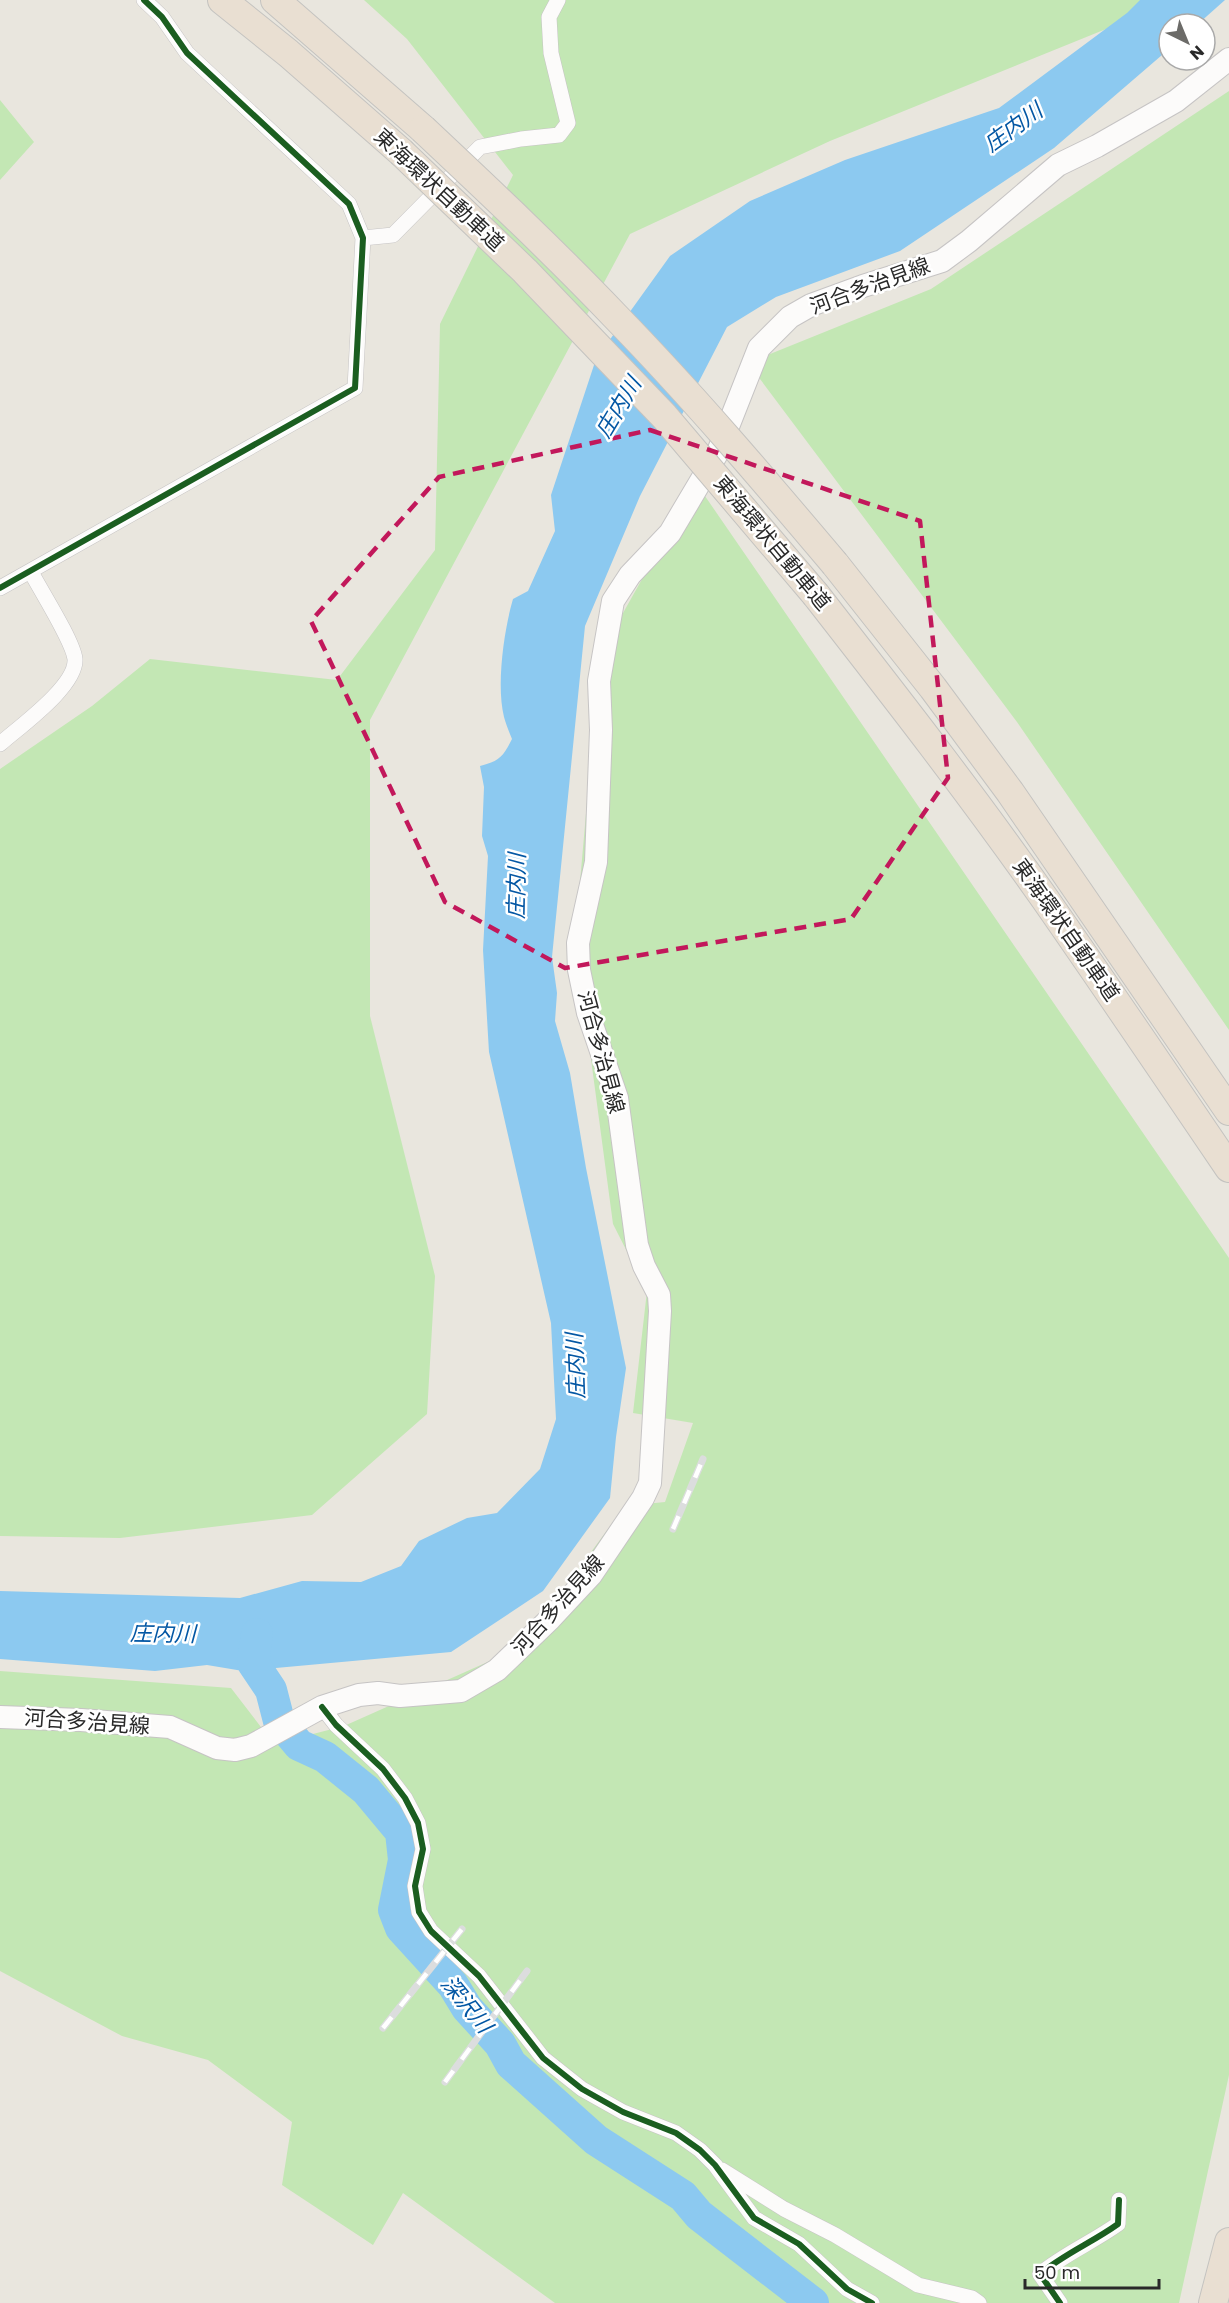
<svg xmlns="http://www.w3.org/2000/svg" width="1229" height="2303" font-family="Poppins,'Noto Sans JP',sans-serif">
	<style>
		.green { fill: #c3e7b4 }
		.water { fill: #8cc9f0 }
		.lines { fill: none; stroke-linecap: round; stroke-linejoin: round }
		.river { stroke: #8cc9f0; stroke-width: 32 }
		.street-casing { stroke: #c6c4c4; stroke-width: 16 }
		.secondary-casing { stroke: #c6c4c4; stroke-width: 24 }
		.highway-casing { stroke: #c4c3c0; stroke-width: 30 }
		.street { stroke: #fcfbfa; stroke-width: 15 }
		.secondary { stroke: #fcfbfa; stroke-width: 22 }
		.highway { stroke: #e9dfd2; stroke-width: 28 }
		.rail-casing { stroke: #dcddde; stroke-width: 7 }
		.rail { stroke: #fff; stroke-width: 4.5; stroke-dasharray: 14; stroke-linecap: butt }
		.highway-bridge-casing { stroke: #c4c3c0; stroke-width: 30; stroke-linecap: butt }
		.highway-bridge { stroke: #e9dfd2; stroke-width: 28 }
		.cycleway-casing { stroke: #fff; stroke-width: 10 }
		.cycleway { stroke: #1b5e20; stroke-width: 6 }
		.marked { fill: none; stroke: #c2185b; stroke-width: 4.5; stroke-dasharray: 12 8; stroke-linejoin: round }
		.labels { text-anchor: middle; stroke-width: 5; stroke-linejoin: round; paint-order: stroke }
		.street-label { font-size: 21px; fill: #292929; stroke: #fff }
		.water-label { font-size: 22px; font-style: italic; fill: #0357a4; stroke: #fff }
	</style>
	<rect width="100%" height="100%" fill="#e9e6de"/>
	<path class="green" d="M364 0H1162L1153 10 830 141 630 234 370 720V1016L435 1276 427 1414 312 1515 120 1538 0 1536V769L92 706 150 659 337 680 435 550 440 324 513 175 407 39Z
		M1229 91V1030L1017 722 748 363 931 289Z
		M0 100 34 142 0 180Z
		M696 483 1229 1258V2075L1179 2303H555L403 2193 373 2245 282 2185 292 2122 208 2060 122 2036 0 1971V1671L231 1688 274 1744 344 1726 521 1647 625 1506 665 1502 693 1423 633 1413 647 1291 613 1224 575 939 600 654Z"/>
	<path class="water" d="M1140 0H1225L1198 24H1169V49L1054 148 900 251 776 297 727 327 640 496 585 626 552 957 557 993 555 1021 570 1073 586 1168 626 1368 616 1437 610 1498 543 1591 451 1652 243 1671 207 1665 155 1671 0 1659V1591L240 1598 302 1581 361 1582 401 1566 419 1541 467 1518 497 1513 540 1469 556 1419 551 1323 489 1052 483 950 488 856 482 836 484 787 480 766C499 761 503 757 512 739 509 732 506 724 504 717 496 685 504 630 513 599L528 591 555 531 551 495 596 359 670 256 750 201 845 160 999 108 1127 13Z"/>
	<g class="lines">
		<path class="river" d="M257 1634 253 1663 271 1690 279 1721 299 1745 325 1757 366 1790 401 1832 404 1860 394 1910 401 1928 453 1985 467 2008 500 2044 511 2064 596 2140 683 2196 699 2215 813 2303"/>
		<defs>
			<path id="street" d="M363 238 393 235 480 147 521 139 559 135 568 123 551 53 549 17 558 0
				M0 588 355 388 363 238 349 204 187 53 162 17 144 0
				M0 744C19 727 77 686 75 659 73 641 41 591 31 572
				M322 1707 336 1725 383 1769 405 1798 418 1823 423 1849 415 1886 419 1912 431 1931 479 1976 543 2058 582 2089 623 2112 676 2133 700 2150 715 2165 754 2218 799 2244 847 2289 872 2303
				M722 2170 784 2209 835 2235 918 2285 972 2298 979 2303
				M1060 2303 1040 2274C1064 2254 1093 2242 1118 2224L1119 2200"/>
			<path id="secondary" d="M0 1717 81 1720 170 1727 217 1748 235 1750 251 1746 322 1707 359 1695 378 1693 400 1696 461 1691 497 1670 550 1619 591 1575 643 1498 650 1483 660 1311 659 1295 644 1266 637 1245 617 1098 588 1013 579 970 578 943 596 862 601 730 599 681 613 601 630 575 670 533 718 452 759 348 790 317 811 305 863 286 942 261 969 241 1058 165 1097 146 1176 101 1229 59"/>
			<path id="highway" d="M222 0 288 53 401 152
				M275 0 423 129
				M835 564 933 688 1010 792 1229 1111
				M816 595C894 695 972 795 1045 899 1107 988 1168 1078 1229 1168
				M1213 2303 1229 2242"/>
		</defs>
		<use href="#street" class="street-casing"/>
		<use href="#secondary" class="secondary-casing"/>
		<use href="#highway" class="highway-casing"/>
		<use href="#street" class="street"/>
		<use href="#secondary" class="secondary"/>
		<use href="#highway" class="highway"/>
		<defs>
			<path id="rail" d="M673 1529 703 1459
				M383 2028 462 1929
				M445 2082 527 1971"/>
		</defs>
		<use href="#rail" class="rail-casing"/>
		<use href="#rail" class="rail"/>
		<defs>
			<path id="highway-bridge" d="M423 129C488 190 553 251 615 316 692 395 764 480 835 564
				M401 152 525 271 664 416 816 595"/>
		</defs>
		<use href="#highway-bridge" class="highway-bridge-casing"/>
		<use href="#highway-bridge" class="highway-bridge"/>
		<defs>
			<path id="cycleway" d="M0 588 355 388 363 238 349 204 187 53 162 17 144 0
				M322 1707 336 1725 383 1769 405 1798 418 1823 423 1849 415 1886 419 1912 431 1931 479 1976 543 2058 582 2089 623 2112 676 2133 700 2150 715 2165 754 2218 799 2244 847 2289 872 2303
				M1060 2303 1040 2274C1064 2254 1093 2242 1118 2224L1119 2200"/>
		</defs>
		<use href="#cycleway" class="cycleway-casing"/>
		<use href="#cycleway" class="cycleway"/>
	</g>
	<path class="marked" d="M650 430 920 521 948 778 851 919 565 968 445 902 311 621 439 477Z"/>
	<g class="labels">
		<g class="street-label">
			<text transform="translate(439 190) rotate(43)" y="7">東海環状自動車道</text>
			<text transform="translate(870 286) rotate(-20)" y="7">河合多治見線</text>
			<text transform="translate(772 543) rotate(50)" y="7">東海環状自動車道</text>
			<text transform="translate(1066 930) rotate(55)" y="7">東海環状自動車道</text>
			<text transform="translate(601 1052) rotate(75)" y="7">河合多治見線</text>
			<text transform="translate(558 1605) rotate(-48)" y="7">河合多治見線</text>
			<text transform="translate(87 1722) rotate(4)" y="7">河合多治見線</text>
		</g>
		<g class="water-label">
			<text transform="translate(1013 127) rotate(-36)" y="8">庄内川</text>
			<text transform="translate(618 407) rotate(-59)" y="8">庄内川</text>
			<text transform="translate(516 886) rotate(-89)" y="8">庄内川</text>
			<text transform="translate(575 1366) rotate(-92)" y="8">庄内川</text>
			<text transform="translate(163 1633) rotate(1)" y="8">庄内川</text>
			<text transform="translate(467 2004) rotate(51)" y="8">深沢川</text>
		</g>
	</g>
	<g transform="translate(1187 42) rotate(137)"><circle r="28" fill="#ffffff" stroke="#a9a9a9" stroke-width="1.5"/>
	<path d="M0-4.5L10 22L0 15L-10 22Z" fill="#6c6b68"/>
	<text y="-9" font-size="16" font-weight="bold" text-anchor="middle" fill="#292929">N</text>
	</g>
	<path d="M1025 2279v9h134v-9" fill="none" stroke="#292929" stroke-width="3"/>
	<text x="1034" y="2279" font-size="18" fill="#292929" stroke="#ffffff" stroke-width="4.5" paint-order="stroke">50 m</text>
</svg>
